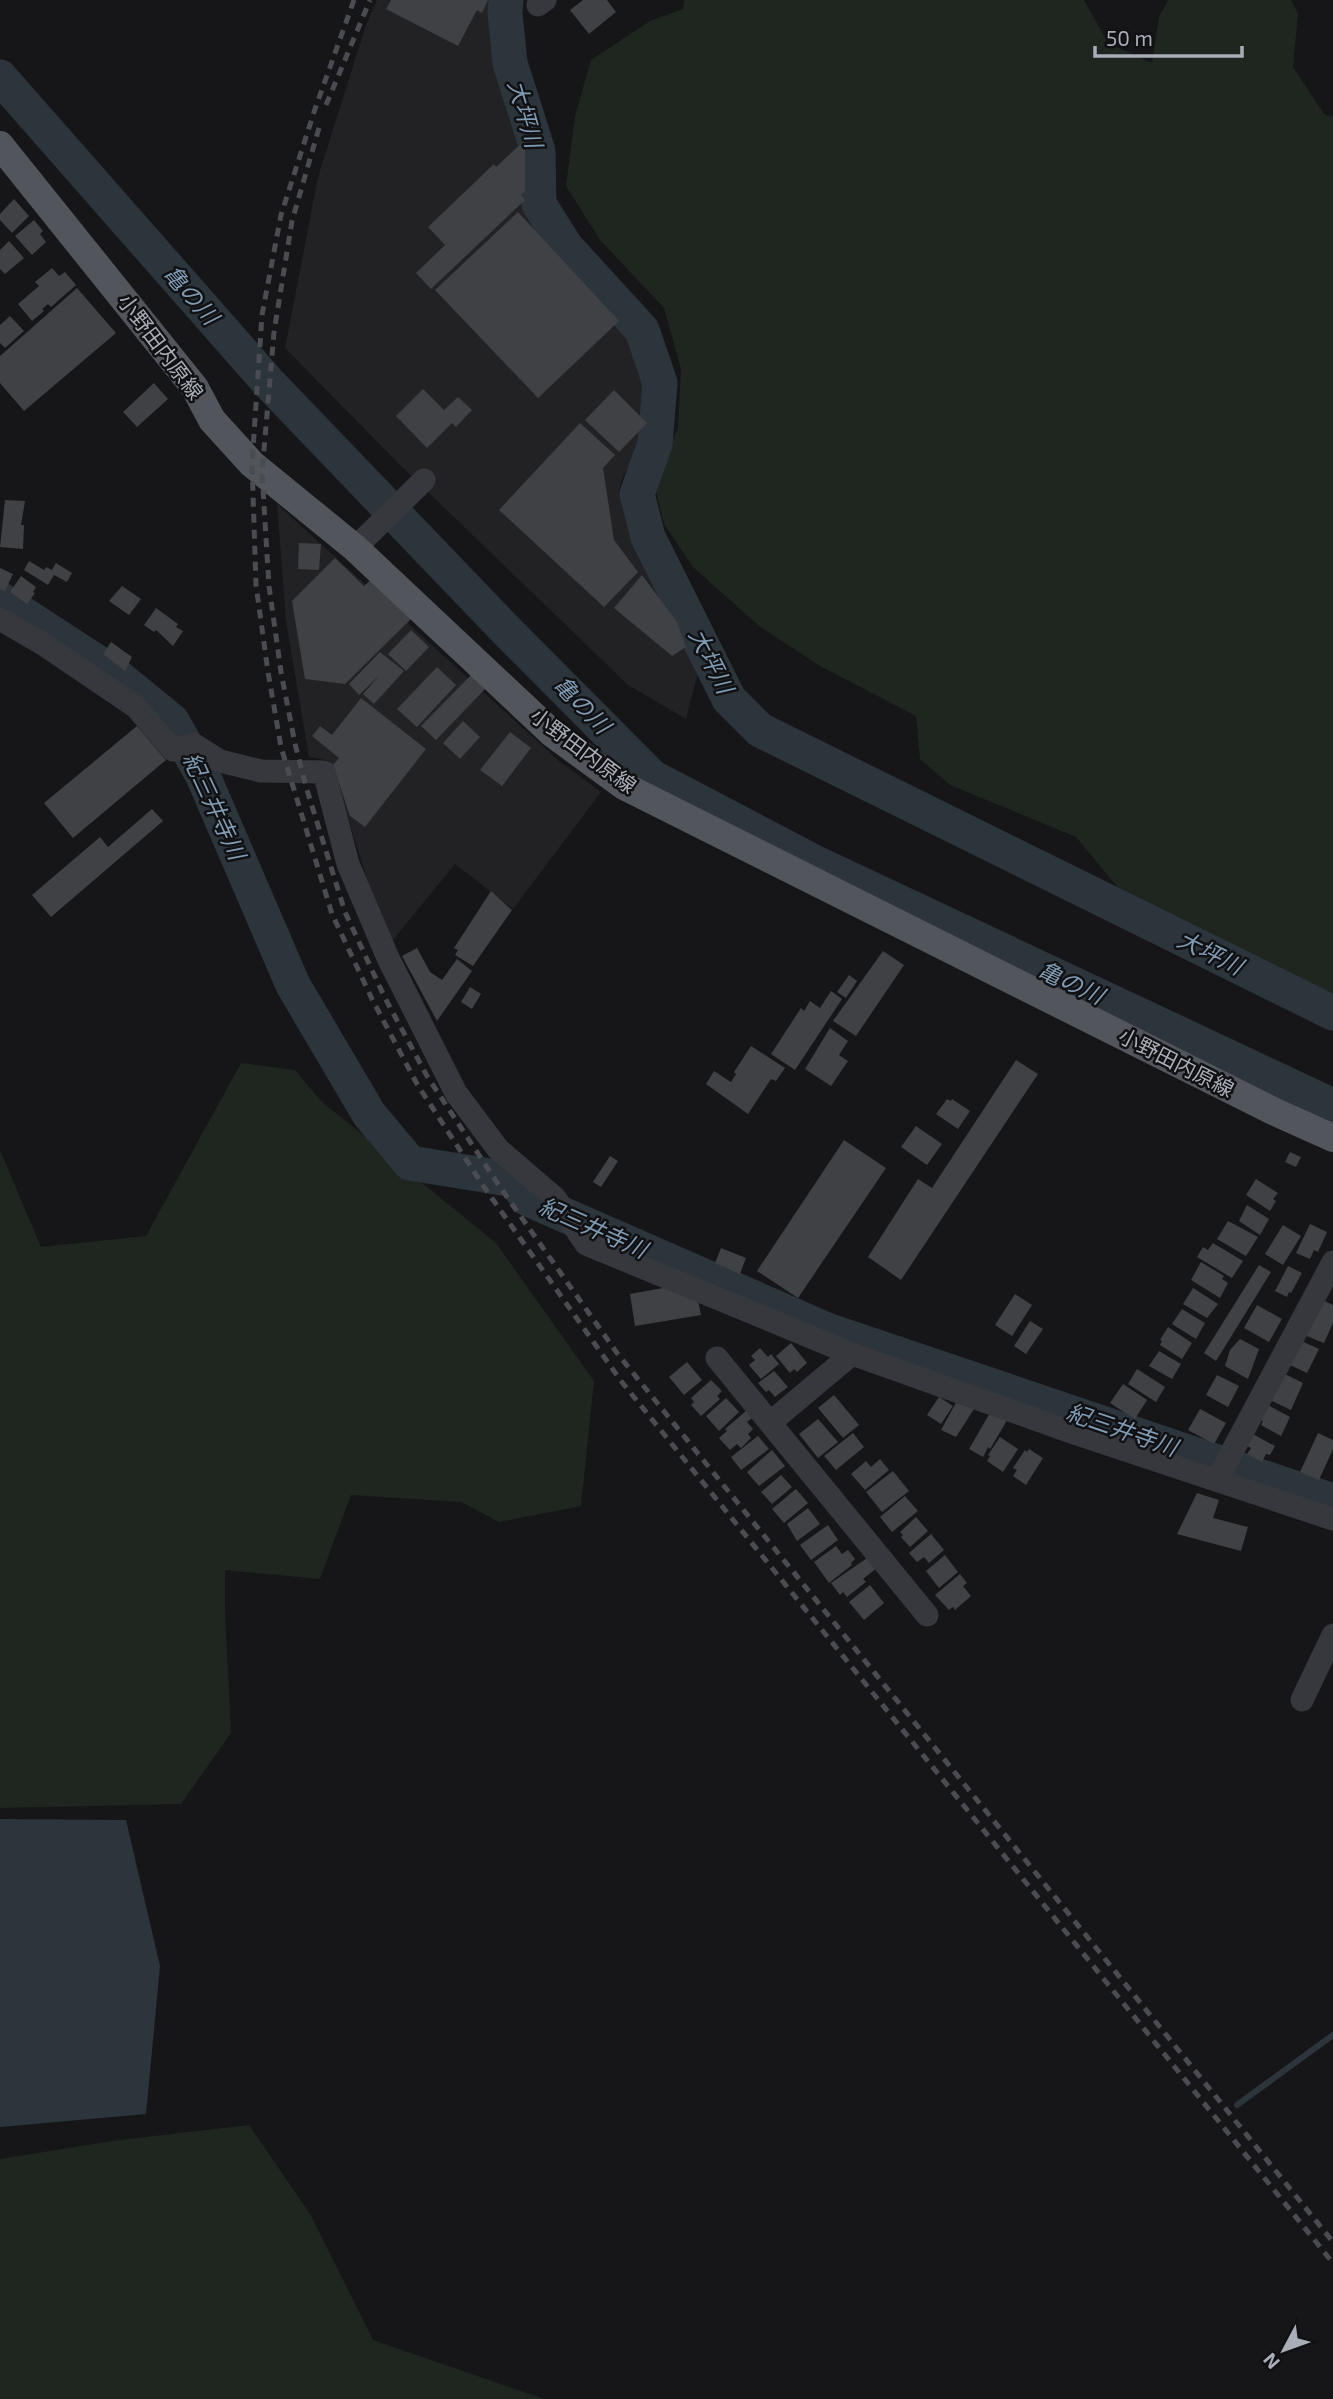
<svg xmlns="http://www.w3.org/2000/svg" width="1333" height="2399" font-family="'Exo 2','Noto Sans JP',sans-serif">
	<style>
		.built { fill: #222225 }
		.green { fill: #1e261f }
		.water { fill: #2c353c }
		.lines { fill: none; stroke-linecap: round; stroke-linejoin: round }
		.stream { stroke: #2c353c; stroke-width: 6 }
		.river { stroke: #2c353c; stroke-width: 35 }
		.building { fill: #404145 }
		.minor { stroke: #37383d; stroke-width: 23 }
		.major { stroke: #53555c; stroke-width: 28 }
		.rail { stroke: #4a4c52; stroke-width: 5; stroke-dasharray: 9 7; stroke-linecap: butt }
		.labels { text-anchor: middle; stroke-width: 5; stroke-linejoin: round; paint-order: stroke }
		.street-label { font-size: 21px; fill: #a8adb8; stroke: #111113 }
		.water-label { font-size: 23px; font-style: italic; fill: #7f9bb3; stroke: #111113 }
	</style>
	<rect width="100%" height="100%" fill="#161618"/>
	<path class="built" d="M377 0H498L492 19 523 149 531 171 533 211 553 249 623 316 637 344 652 408 650 436 623 476 619 490 629 531 696 642 699 669 686 719 628 685 400 465 285 348 318 177 366 25Z
		M277 504 559 761 601 792 513 909 455 864 388 946 330 761 309 757 286 620Z"/>
	<path class="green" d="M684 0H1084L1108 43 1152 63 1159 17 1168 0H1291L1298 14 1293 67 1324 114 1333 117V994L1130 902 1076 837 950 785 920 759 916 716 820 666 759 626 693 567 664 524 654 483 678 428 681 369 664 308 600 240 566 186 575 116 591 60 650 21 683 9Z
		M241 1063 295 1070 321 1101 496 1243 594 1381 581 1506 499 1522 461 1502 351 1495 320 1579 225 1570V1612L231 1733 181 1804 0 1808V1150L41 1247 146 1236Z
		M249 2125 310 2214 373 2340 544 2399H0V2159L112 2141Z"/>
	<path class="water" d="M0 1819 126 1820 160 1966 146 2114 0 2127Z"/>
	<g class="lines">
		<path class="stream" d="M1237 2105 1333 2035"/>
		<path class="river" d="M506 0 505 13 510 63 538 151 539 204 566 247 642 330 660 383 655 444 637 494 648 537 729 699 760 730 1333 1013
			M0 77 268 382 502 626 652 777 814 862 1333 1106
			M0 599 112 672 172 721 203 776 293 985 369 1114 410 1163 514 1180 528 1199 827 1330 1333 1501"/>
	</g>
	<path class="building" d="M391 0H488L482 13 477 10 458 46 386 9Z
		M583 0H607L616 12 589 34 570 10Z
		M525 140V191L521 195 525 200 431 289 416 273 445 245 428 227 494 164 496 167Z
		M14 199 29 216 12 233 0 220V214Z
		M518 212 619 321 538 398 435 290Z
		M34 220 43 231 40 234 46 242 32 255 15 236Z
		M9 241 24 258 5 274 0 269V250Z
		M52 268 59 276 65 272 76 285 51 307 48 304 42 309 44 311 32 321 18 304 39 286 35 282Z
		M77 288 116 333 24 411 0 383V356Z
		M10 316 24 331 5 348 0 343V325Z
		M154 383 168 399 137 427 123 412Z
		M423 389 444 410 458 397 472 410 456 427 452 423 427 448 396 416Z
		M614 390 647 423 619 452 585 420Z
		M580 423 615 455 603 468 614 540 638 572 604 607 499 510Z
		M5 500 25 501 21 525H24L23 549 0 547Z
		M299 543 321 544 319 570 298 569Z
		M335 558 364 586 373 578 413 617 345 684 305 679 292 601Z
		M29 561 44 570 46 567 52 570 56 563 72 573 67 582 54 575 48 585 24 570Z
		M0 568 13 574 5 591 0 589Z
		M642 575 677 622 686 647 672 656 614 608Z
		M21 576 36 587 33 592 35 593 27 604 10 592Z
		M122 586 141 599 129 615 109 601Z
		M156 608 178 624 176 627 183 631 173 646 156 630 154 632 144 625Z
		M411 630 429 647 406 671 388 654Z
		M111 642 132 657 125 671 103 654Z
		M380 652 404 671 374 704 363 694 380 675 359 695 349 684Z
		M437 667 456 685 417 727 397 709Z
		M471 675 485 689 436 740 421 726Z
		M361 698 426 749 365 827 350 816 333 765 339 758 312 736 320 726 332 735Z
		M463 721 480 737 460 759 443 743Z
		M137 726 166 760 73 838 44 803Z
		M510 732 531 748 502 786 480 770Z
		M152 809 163 821 51 917 32 895 100 837 108 847Z
		M491 891 512 910 473 966 455 955 458 950 454 948Z
		M417 948 430 972 442 980 457 959 472 971 437 1021 402 956Z
		M883 951 904 965 856 1036 833 1021Z
		M849 975 857 981 846 998 837 992Z
		M470 987 481 994 472 1009 461 1002Z
		M831 991 842 999 795 1070 771 1054 801 1008 804 1011 810 1001 820 1008Z
		M830 1028 848 1041 839 1055 848 1061 831 1086 805 1069Z
		M751 1046 785 1068 776 1081 771 1079 748 1114 706 1084 714 1071 731 1082 736 1074 734 1072Z
		M1016 1060 1038 1074 901 1280 868 1257 918 1179 932 1188Z
		M947 1099 951 1101 952 1099 970 1111 958 1129 936 1114Z
		M916 1126 942 1144 927 1165 901 1147Z
		M844 1140 886 1168 798 1298 757 1271Z
		M1290 1152 1301 1157 1296 1167 1285 1162Z
		M610 1156 618 1161 601 1187 593 1182Z
		M1256 1179 1278 1193 1273 1199 1276 1201 1270 1211 1246 1195Z
		M1247 1205 1269 1219 1260 1235 1239 1221Z
		M1228 1221 1258 1237 1246 1256 1217 1239Z
		M1310 1224 1327 1232 1318 1252 1314 1250 1310 1259 1296 1253Z
		M1283 1225 1301 1236 1283 1265 1265 1254Z
		M1213 1243 1243 1261 1232 1278 1197 1257 1203 1247 1208 1250Z
		M721 1248 746 1258 740 1274 715 1263Z
		M1201 1262 1224 1276 1222 1279 1228 1283 1220 1298 1191 1280Z
		M1259 1265 1271 1272 1216 1361 1204 1353Z
		M1288 1266 1302 1273 1291 1293 1289 1292 1287 1297 1275 1291Z
		M674 1286 697 1296 701 1315 635 1326 630 1294Z
		M1193 1288 1218 1304 1207 1318 1183 1304Z
		M1015 1294 1032 1305 1012 1336 995 1325Z
		M1320 1299 1333 1305V1323L1324 1343 1304 1335Z
		M1257 1305 1282 1319 1269 1342 1244 1328Z
		M1182 1309 1205 1323 1196 1339 1172 1324Z
		M1030 1321 1043 1329 1026 1354 1014 1346Z
		M1168 1327 1192 1343 1182 1359 1160 1345 1162 1341 1160 1340Z
		M1240 1339 1259 1349 1248 1379 1225 1366 1230 1350Z
		M1297 1339 1319 1349 1307 1373 1286 1363Z
		M791 1343 807 1363 797 1372 794 1369 790 1373 776 1356Z
		M760 1348 768 1357 771 1354 779 1364 761 1379 749 1365 755 1360 751 1356Z
		M1159 1351 1181 1364 1172 1379 1149 1366Z
		M687 1362 702 1380 684 1395 669 1377Z
		M1137 1369 1165 1387 1156 1402 1128 1384Z
		M774 1371 788 1387 775 1397 769 1390 766 1392 758 1383Z
		M1281 1372 1303 1383 1291 1410 1268 1399Z
		M1217 1375 1239 1386 1228 1407 1206 1395Z
		M711 1380 722 1391 717 1396 720 1399 701 1416 691 1405 694 1402 691 1398Z
		M1123 1384 1147 1400 1135 1419 1110 1403Z
		M834 1395 859 1425 843 1438 818 1408Z
		M939 1397 953 1406 941 1424 927 1415Z
		M726 1398 739 1412 719 1431 706 1416Z
		M958 1399 976 1406 956 1437 941 1430Z
		M1264 1403 1290 1417 1281 1436 1261 1425 1263 1421 1257 1418Z
		M1200 1409 1226 1423 1214 1444 1188 1430Z
		M746 1411 752 1418 747 1422 753 1429 748 1434 751 1438 741 1448 737 1444 730 1450 719 1438 727 1431 725 1429Z
		M991 1411 1009 1417 990 1449 988 1447 983 1457 969 1449Z
		M818 1419 838 1442 818 1458 799 1434Z
		M1249 1432 1275 1446 1270 1455 1266 1454 1262 1462 1247 1454 1251 1448 1243 1444Z
		M853 1433 864 1447 836 1470 824 1456Z
		M1318 1433 1333 1440V1449L1319 1480 1300 1472Z
		M758 1436 769 1449 741 1470 731 1457Z
		M1000 1437 1018 1449 1003 1472 987 1461 990 1456 988 1455Z
		M1029 1449 1043 1458 1026 1485 1013 1476 1017 1470 1013 1468 1025 1450 1027 1452Z
		M772 1450 785 1466 759 1486 747 1472Z
		M880 1459 889 1470 865 1490 851 1474 866 1461 871 1467Z
		M893 1471 909 1491 882 1512 866 1492Z
		M781 1475 792 1487 772 1504 761 1492Z
		M796 1489 808 1503 784 1523 772 1509Z
		M1197 1493 1219 1500 1213 1518 1248 1527 1241 1551 1177 1534Z
		M905 1496 918 1511 892 1532 880 1517Z
		M808 1508 820 1524 797 1541 787 1524Z
		M916 1517 928 1531 910 1547 901 1537 903 1535 900 1532Z
		M828 1525 838 1540 811 1560 800 1545Z
		M931 1534 944 1550 929 1563 924 1557 917 1562 909 1553Z
		M836 1546 842 1554 848 1550 855 1559 851 1563 852 1565 829 1583 814 1562Z
		M945 1555 958 1572 939 1588 926 1571Z
		M870 1556 878 1567 863 1579 866 1582 847 1597 843 1592 840 1595 831 1583Z
		M960 1574 967 1583 963 1586 971 1596 955 1610 953 1607 949 1610 935 1595Z
		M870 1585 884 1603 864 1620 849 1602Z"/>
	<g class="lines">
		<path class="minor" d="M538 5 545 0
			M355 548 424 480
			M0 619 43 644 136 707 173 750 193 744 220 761 261 771 324 772 348 864 388 958 456 1093 498 1149 555 1198 586 1244 852 1354 1071 1432 1333 1519
			M717 1358 927 1615
			M771 1422 852 1354
			M1217 1480 1333 1262
			M1302 1700 1333 1635"/>
		<path class="major" d="M0 145 195 388 212 420 252 464 355 548 553 734 624 786 1273 1111 1333 1138"/>
		<path class="rail" d="M354 0 315 109 281 215 262 315 252 464 256 585 268 672 281 747 332 914 373 1001 417 1084 484 1187 621 1381 1333 2263
			M326 105 370 0
			M319 128 292 221 274 332 262 473 269 586 281 672 295 744 307 790 345 912 385 998 427 1076 500 1187 617 1353 1333 2242"/>
	</g>
	<g class="labels">
		<g class="street-label">
			<text transform="translate(160 347) rotate(53)" y="7">小野田内原線</text>
			<text transform="translate(583 751) rotate(37)" y="7">小野田内原線</text>
			<text transform="translate(1176 1063) rotate(27)" y="7">小野田内原線</text>
		</g>
		<g class="water-label">
			<text transform="translate(525 114) rotate(74)" y="8">大坪川</text>
			<text transform="translate(191 295) rotate(49)" y="8">亀の川</text>
			<text transform="translate(711 661) rotate(63)" y="8">大坪川</text>
			<text transform="translate(582 705) rotate(46)" y="8">亀の川</text>
			<text transform="translate(214 806) rotate(65)" y="8">紀三井寺川</text>
			<text transform="translate(1210 953) rotate(26)" y="8">大坪川</text>
			<text transform="translate(1071 983) rotate(25)" y="8">亀の川</text>
			<text transform="translate(593 1228) rotate(24)" y="8">紀三井寺川</text>
			<text transform="translate(1122 1430) rotate(19)" y="8">紀三井寺川</text>
		</g>
	</g>
	<g transform="translate(1284 2350) rotate(229)" stroke="#111113" stroke-width="5" paint-order="stroke">
	<path d="M0-5L12 26L0 18L-12 26Z" fill="#a8adb8"/>
	<text y="-10" font-size="19" font-weight="bold" text-anchor="middle" fill="#a8adb8">N</text>
	</g>
	<path d="M1095 46v10h147v-10" fill="none" stroke="#a8adb8" stroke-width="3.5"/>
	<text x="1106" y="46" font-size="21" fill="#a8adb8" stroke="#111113" stroke-width="5" paint-order="stroke">50 m</text>
</svg>
